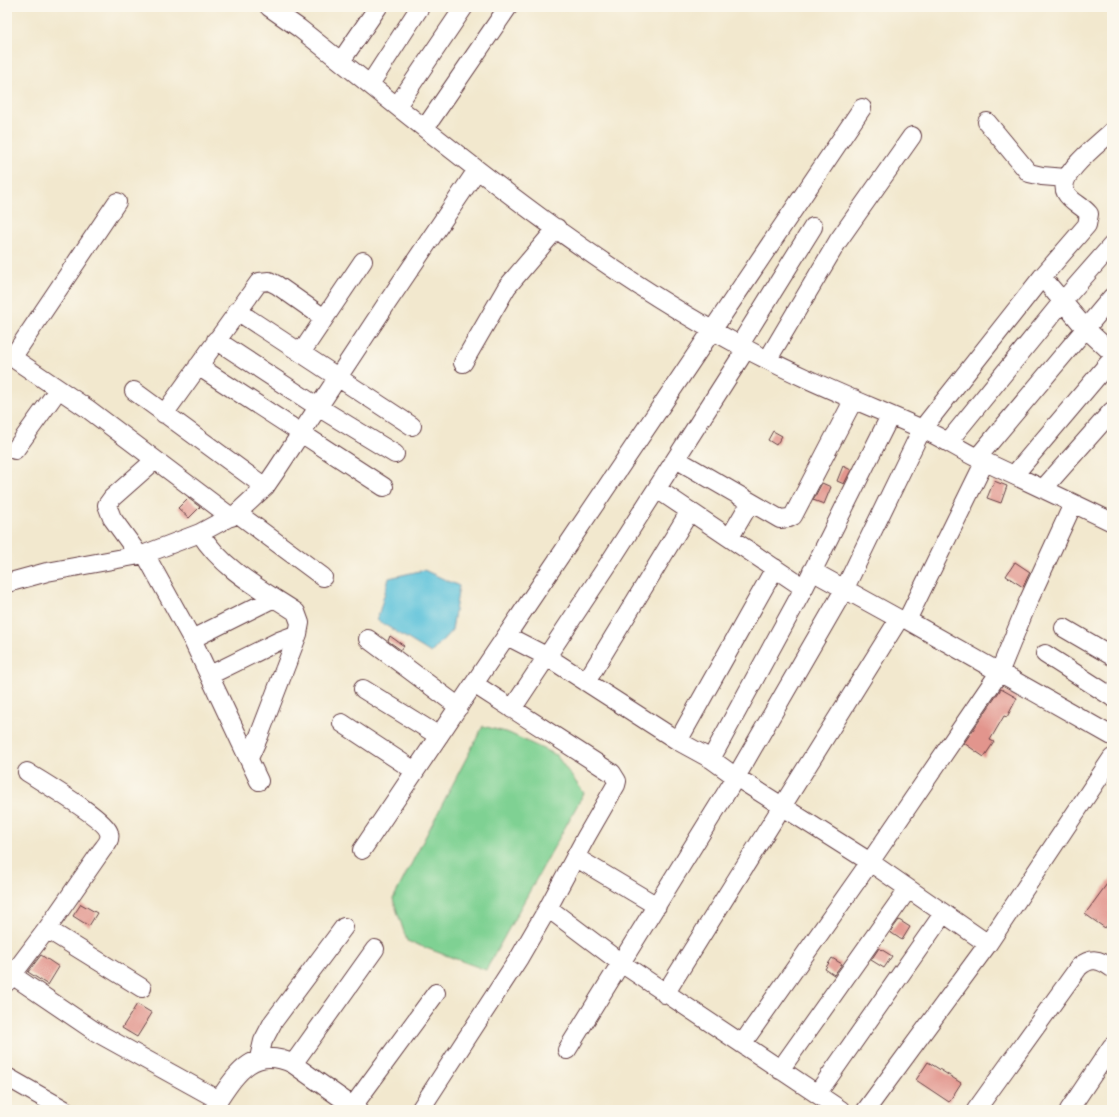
<svg xmlns="http://www.w3.org/2000/svg" width="1119" height="1117" font-family="Alegreya,serif">
	<style>
		.green { fill: #7fd193; stroke: #64785f }
		.water { fill: #5dc2da; stroke: #547082 }
		.building { fill: #e2958d }
		.lines { fill: none; stroke-linecap: round; stroke-linejoin: round }
		.minor-casing { stroke: #633d43; stroke-width: 20 }
		.minor { stroke: #fff; stroke-width: 18 }
	</style>
	<rect width="100%" height="100%" fill="#fbf7ec"/>
	<filter id="ink" filterUnits="userSpaceOnUse"><feTurbulence type="fractalNoise" baseFrequency=".025" numOctaves="2"/><feDisplacementMap in="SourceGraphic" scale="8" xChannelSelector="R" yChannelSelector="G"/><feConvolveMatrix kernelMatrix="1 2 1 2 8 2 1 2 1" color-interpolation-filters="sRGB"/></filter>
	<filter id="wash" filterUnits="userSpaceOnUse"><feTurbulence type="fractalNoise" baseFrequency=".012" numOctaves="4" result="noise"/><feDisplacementMap in="SourceGraphic" scale="16" xChannelSelector="R" yChannelSelector="G"/><feGaussianBlur stdDeviation="0.9" result="paint"/><feColorMatrix in="noise" values="0 0 0 0 0 0 0 0 0 0 0 0 0 0 0 0 0 1.4 0 .05"/><feComposite in="paint" operator="in"/></filter>
	<g filter="url(#wash)">
		<rect width="100%" height="100%" fill="#f2e8ce"/>
		<path class="green" d="M483 726 509 733 556 755 584 793 486 970 407 941 393 899Z"/>
		<path class="water" d="M424 570 459 586 452 630 431 653 377 620 389 578Z"/>
		<g id="blocks">
			<path class="building" d="M773 431 782 436 776 445 768 440Z
				M843 466 851 470 844 484 837 481Z
				M994 481 1007 486 1001 503 987 498Z
				M822 483 831 487 824 504 813 500Z
				M188 498 200 507 189 518 178 508Z
				M1015 562 1030 572 1023 587 1006 576Z
				M390 636 404 646 401 650 388 641Z
				M1001 689 1017 698 1007 717 1004 716 990 740 994 742 984 757 964 743Z
				M1112 877V918L1105 928 1085 914Z
				M81 904 97 913 89 926 73 916Z
				M899 920 910 927 902 940 890 932Z
				M879 948 892 956 884 968 871 960Z
				M41 955 59 967 48 985 28 972Z
				M832 958 842 964 834 975 825 969Z
				M137 1004 152 1013 137 1037 122 1028Z
				M928 1062 961 1083 949 1102 916 1080Z"/>
		</g>
	</g>
	<g filter="url(#ink)">
		<use href="#blocks" fill-opacity="0" stroke="#633d43" stroke-width="1"/>
		<g class="lines">
			<defs>
				<path id="minor" d="M269 7 299 28C440 140 579 259 739 345 797 377 861 402 922 429 941 437 959 449 977 458 1022 479 1067 500 1112 522
					M341 61 378 7
					M370 84 420 7
					M397 106 464 7
					M987 122 1029 173 1042 176 1066 178
					M425 128 508 7
					M1042 277 1085 328 1112 353
					M237 311 412 426
					M216 340 318 407 395 454
					M739 346 813 227
					M301 353 363 261
					M7 354 88 409 231 517
					M12 358 117 202
					M768 359 838 241 912 136
					M463 363 507 287 557 228
					M198 366 384 487
					M134 391 265 487
					M164 414 259 282 269 281 277 285 324 318
					M948 442 1062 302 1112 245
					M15 450 58 390
					M977 458 1112 297
					M676 459 780 519 789 518 793 516 854 399
					M1014 475 1112 359
					M657 489 804 588
					M1043 489 1112 411
					M237 513 323 577
					M200 533C223 570 261 589 296 612L300 623 298 634 259 736 249 758
					M730 537 750 503
					M145 554 192 639 259 781
					M139 555 112 518 107 505 112 498 155 460
					M812 571 899 619
					M7 583 47 572 145 554 200 533 237 513 265 487 276 471 385 306 477 170
					M907 620 1112 736
					M1064 628 1112 656
					M507 636 546 656 678 741 711 759 736 777 870 862 988 944
					M192 639 274 598
					M368 639 459 707
					M1045 654 1112 697
					M210 675 279 641 298 634
					M586 682 690 511
					M363 689 439 736
					M512 709 611 560 746 349
					M342 723 415 771
					M678 741 775 568
					M711 759 804 588 890 416
					M362 850 862 108
					M575 857 657 906
					M548 908 621 963 841 1110
					M47 929 142 988
					M12 975 96 1032 219 1100
					M7 982 47 929 102 850C106 845 111 840 109 833 106 819 42 782 27 772
					M665 994 899 619 907 620 985 461
					M742 1044 870 862 999 673 1028 602 1073 504
					M567 1050 736 777 844 590 922 429 1042 277 1087 225 1089 214C1083 206 1071 202 1066 193 1056 175 1100 143 1112 131
					M259 1058 263 1041 273 1022 344 927
					M293 1064 375 949
					M780 1070 908 889
					M7 1077 65 1110
					M817 1094 943 914
					M353 1106 436 993
					M212 1110C233 1080 250 1043 293 1064L358 1110
					M420 1110 519 958 548 908 586 837 616 785 617 781 612 773 474 684
					M866 1110 988 944 1112 758
					M976 1110 1079 967C1091 957 1099 959 1112 968
					M1069 1110 1112 1046"/>
			</defs>
			<use href="#minor" class="minor-casing"/>
			<use href="#minor" class="minor"/>
		</g>
	</g>
	<rect width="1119" height="1117" fill="none" stroke="#fbf7ec" stroke-width="24"/>
</svg>
